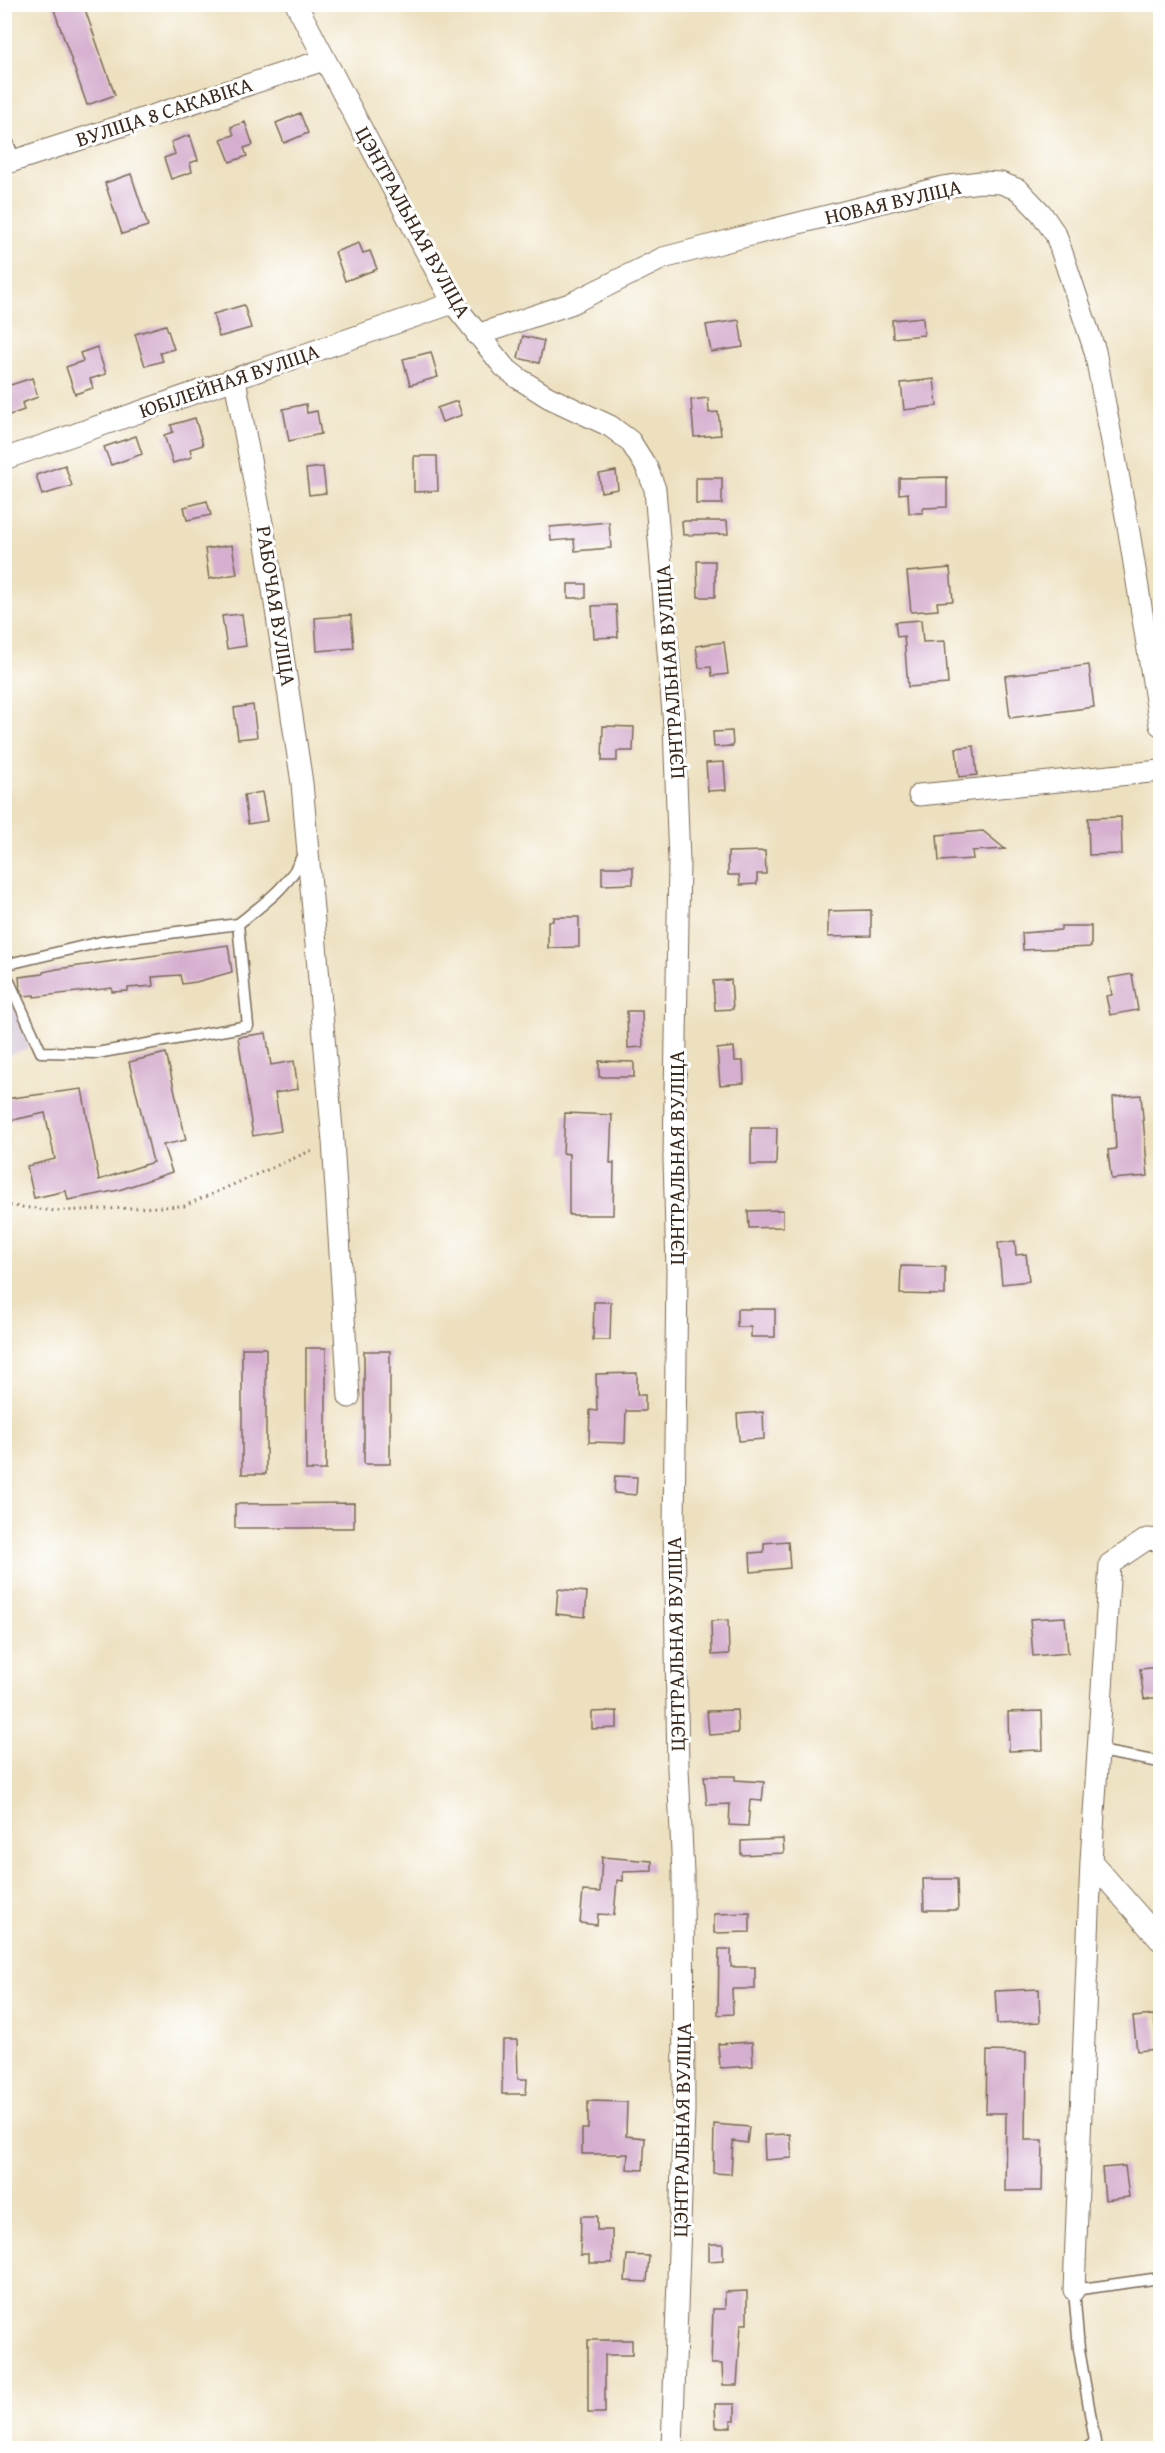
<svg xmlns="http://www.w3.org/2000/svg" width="1165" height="2453" font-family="'Gentium Book Plus',serif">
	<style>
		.industrial { fill: #cebed1 }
		.building { fill: #d5afcf }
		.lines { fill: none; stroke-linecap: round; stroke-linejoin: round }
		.lane-casing { stroke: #796a56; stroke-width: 13 }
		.street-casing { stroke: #796a56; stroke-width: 23 }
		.path { stroke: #796a56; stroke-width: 3; stroke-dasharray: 1.5 4.5; stroke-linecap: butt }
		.lane { stroke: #fff; stroke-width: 10 }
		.street { stroke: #fff; stroke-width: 21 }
		.labels { text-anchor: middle; stroke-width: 6; stroke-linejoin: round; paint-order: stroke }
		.street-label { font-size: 21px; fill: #3b2a1e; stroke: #fff }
	</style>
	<rect width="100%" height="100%" fill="#fff"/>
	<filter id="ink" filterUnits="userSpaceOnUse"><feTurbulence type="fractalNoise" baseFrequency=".0167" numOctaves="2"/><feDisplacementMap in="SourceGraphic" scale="12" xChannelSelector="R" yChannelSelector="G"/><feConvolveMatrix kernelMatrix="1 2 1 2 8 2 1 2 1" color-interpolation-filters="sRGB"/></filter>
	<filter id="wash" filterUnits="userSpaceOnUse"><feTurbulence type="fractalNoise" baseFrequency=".008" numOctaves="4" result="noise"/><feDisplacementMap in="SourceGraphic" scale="24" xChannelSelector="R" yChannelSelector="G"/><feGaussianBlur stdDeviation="1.35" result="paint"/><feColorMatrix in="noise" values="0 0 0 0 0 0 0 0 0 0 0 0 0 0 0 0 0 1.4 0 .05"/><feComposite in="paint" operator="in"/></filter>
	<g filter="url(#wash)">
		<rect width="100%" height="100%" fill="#ede0bf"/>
		<path class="industrial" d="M4 980 30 1048 5 1056H4Z"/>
		<g id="blocks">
			<path class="building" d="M52 4H83L115 95 87 105Z
				M300 113 308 133 284 143 276 123Z
				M245 122 253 145 244 148 247 156 230 162 221 139 234 135 231 127Z
				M190 135 198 160 190 163 192 172 171 179 164 158 175 154 171 142Z
				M131 174 148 226 122 234 105 183Z
				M359 243 363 253 370 251 377 269 345 281 335 252Z
				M244 305 251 328 219 337 213 314Z
				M923 317 924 335 893 338 892 320Z
				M739 320 743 347 711 352 706 325Z
				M166 325 174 349 160 353 163 361 145 366 135 334Z
				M523 336 544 341 539 363 518 358Z
				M97 347 106 374 90 379 93 388 75 394 66 367 83 361 80 353Z
				M431 352 438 377 410 385 403 359Z
				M32 378 38 397 22 403 24 410 4 417V387Z
				M934 379 937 406 904 410 901 383Z
				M708 398 709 413 718 412 721 435 694 437 691 400Z
				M457 401 462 415 442 422 437 408Z
				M306 404 307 413 317 411 321 434 289 441 283 409Z
				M195 418 203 445 190 449 192 457 173 463 164 435 173 432 171 425Z
				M136 436 142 454 111 465 104 447Z
				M414 456H437L438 491 414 492Z
				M65 465 72 486 42 495 36 475Z
				M323 467 326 493 309 495 306 469Z
				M616 471 618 489 601 492 599 474Z
				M947 477V507L923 508V513H909L908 493 899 494V478Z
				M696 478H722V504H696Z
				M207 501 211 515 187 520 184 507Z
				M682 521H727L728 534 683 535Z
				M609 522 611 548 575 551 574 539 551 541 550 527Z
				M232 545 237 574 209 579 205 549Z
				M697 561H715V597H698Z
				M950 568 953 601 937 602 938 610 911 612 907 572Z
				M568 584H586V598H568Z
				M616 605 618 637 594 638 592 606Z
				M242 614 246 646 227 649 222 616Z
				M351 615 354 648 317 651 315 618Z
				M921 620 923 642 945 641 948 684 908 687 904 636 897 637 895 622Z
				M724 642 728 674 712 676 711 667 699 668 696 646Z
				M1089 665 1094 707 1010 718 1005 676Z
				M253 705 257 737 238 739 234 708Z
				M603 726 634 727 633 751H617V761H602Z
				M732 731 733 746 714 747 713 732Z
				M974 746 977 775 959 777 956 748Z
				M724 762 726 790 708 791 706 763Z
				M262 792 267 821 248 824 244 795Z
				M1121 817 1122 854 1089 855 1088 818Z
				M983 831 1005 849 972 851 973 859 939 861 937 835Z
				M765 851 766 874H757V884L740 885 739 875H728V852Z
				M602 867H633V884L602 885Z
				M871 910V936L828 937V911Z
				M553 917H579V947L548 948V921H553Z
				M1061 926H1091V947L1023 950 1022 933 1061 930Z
				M228 945 232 972 196 982 182 984 180 975 152 977 153 986 128 988V991L112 992V988L34 997V995L24 996 20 988 19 977 43 974V972L57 969Z
				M1132 974 1138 1010 1110 1015 1106 996 1112 995 1109 978Z
				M731 980 733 1009 715 1010 713 981Z
				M627 1011H642L643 1047 628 1048Z
				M266 1033 271 1065 294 1061 298 1089 275 1093 281 1131 253 1136 238 1037Z
				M734 1047 735 1061H743L744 1083 720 1085 717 1049Z
				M166 1053 186 1140 163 1145 172 1172 119 1190 68 1200 66 1191 34 1198 27 1166 55 1159 45 1113 4 1122V1099L82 1089 99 1180 153 1162 129 1062Z
				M599 1061 634 1062V1077H599Z
				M1141 1095 1148 1176 1111 1179 1108 1150 1116 1149 1113 1097Z
				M565 1113 612 1115 610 1163H614L613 1215H569V1154L563 1153Z
				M751 1128H777L776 1165H751Z
				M783 1210V1227L749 1228 748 1211Z
				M1015 1241 1016 1255 1026 1254 1029 1281 1002 1284 998 1243Z
				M901 1266 945 1267V1295L900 1294Z
				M594 1302H611L610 1340H593Z
				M737 1309H775V1337H751V1327H737Z
				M242 1348H266V1474H242Z
				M306 1348H326V1470H306Z
				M364 1351H390V1464H364Z
				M637 1373V1395H645V1411H626L625 1443 589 1442 590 1410 597 1411 596 1374Z
				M763 1412 764 1439 739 1441 737 1414Z
				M615 1476 637 1477 636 1495 614 1493Z
				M354 1503V1528H235V1504Z
				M788 1541 790 1568 751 1572 750 1553 764 1552V1543Z
				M558 1589 587 1592 585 1617 556 1614Z
				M1065 1617 1068 1653 1033 1656 1030 1619Z
				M728 1620 729 1654 712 1655 711 1621Z
				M1161 1667V1697L1144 1699 1140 1669Z
				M737 1710 738 1733 709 1735 707 1711Z
				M617 1711V1728L592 1729V1712Z
				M1042 1711 1043 1750 1009 1751 1008 1712Z
				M704 1776H735V1780L764 1782 762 1801 750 1800 748 1826 729 1825 730 1804 707 1805Z
				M783 1839 784 1853 741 1855V1841Z
				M602 1857 652 1861V1871L623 1872V1881L617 1880 614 1915 598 1914 597 1925 580 1923 583 1891 600 1892Z
				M923 1879H957L958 1910H924Z
				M750 1913V1932L714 1933V1914Z
				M719 1949H731V1967H755V1989H732L733 2014 718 2015Z
				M1039 1989 1040 2022 997 2024 995 1991Z
				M1154 2015 1158 2049 1137 2051 1133 2017Z
				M503 2040H517L518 2079H527L526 2094H502Z
				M752 2042 753 2066 720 2068 718 2044Z
				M987 2051 1026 2052 1025 2140H1043L1042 2191H1005L1006 2113H986Z
				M588 2101 627 2102 626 2136 645 2138 643 2170 627 2169 628 2154H582V2129H588Z
				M714 2124 749 2127 747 2143 733 2141 731 2174 713 2173Z
				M790 2134 792 2158 765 2160 764 2135Z
				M1125 2166 1129 2197 1105 2200 1102 2168Z
				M581 2216H597V2230H612V2263H589V2255H580Z
				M709 2244H723V2260L709 2261Z
				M627 2255 649 2256 647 2282 625 2281Z
				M747 2291V2324H741L737 2385H723L722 2364H711L713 2309H725V2292Z
				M588 2340H632V2355H605V2413H588Z
				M715 2404H735V2420H731V2427H716Z"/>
		</g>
	</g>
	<g filter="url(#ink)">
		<use href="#blocks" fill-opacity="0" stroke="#796a56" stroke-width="1.5"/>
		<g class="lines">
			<defs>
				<path id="lane" d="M4 133 15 160
					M4 965 101 942 238 924
					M4 970 41 1052 97 1053 248 1026 238 924C262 905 294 883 303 853
					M1099 1751 1160 1762
					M1087 2448 1095 2442 1079 2349 1074 2290 1160 2278"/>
				<path id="street" d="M296 4 453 303 504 367 518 378 548 397 610 426 630 441 647 468 655 489 674 726 679 861 674 1158 677 1270 674 1526 678 1769 683 1873 684 2111 672 2448
					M4 164 324 60
					M477 335 570 304 663 258 743 237 943 187 980 182 1001 183 1019 190 1041 213 1056 235 1095 351 1129 532 1160 725
					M235 380 267 550 302 783 333 1141 349 1397
					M4 459 453 303
					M919 795 1160 771
					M1160 1540 1147 1539 1110 1564 1091 1861 1160 1940
					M1074 2290 1091 1861"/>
			</defs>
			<use href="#lane" class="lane-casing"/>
			<use href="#street" class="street-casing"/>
			<path class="path" d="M4 1205 55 1211 184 1206 315 1149"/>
			<use href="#lane" class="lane"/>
			<use href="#street" class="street"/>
		</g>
	</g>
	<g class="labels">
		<g class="street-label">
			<text transform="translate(164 112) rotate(-18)" y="7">ВУЛІЦА 8 САКАВІКА</text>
			<text transform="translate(893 202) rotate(-13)" y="7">НОВАЯ ВУЛІЦА</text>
			<text transform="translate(413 222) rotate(61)" y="7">ЦЭНТРАЛЬНАЯ ВУЛІЦА</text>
			<text transform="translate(229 381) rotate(-19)" y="7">ЮБІЛЕЙНАЯ ВУЛІЦА</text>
			<text transform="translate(276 606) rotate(81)" y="7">РАБОЧАЯ ВУЛІЦА</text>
			<text transform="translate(670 672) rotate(-94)" y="7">ЦЭНТРАЛЬНАЯ ВУЛІЦА</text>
			<text transform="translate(677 1158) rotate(-90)" y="7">ЦЭНТРАЛЬНАЯ ВУЛІЦА</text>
			<text transform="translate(676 1644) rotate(-91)" y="7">ЦЭНТРАЛЬНАЯ ВУЛІЦА</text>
			<text transform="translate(682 2130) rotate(-89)" y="7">ЦЭНТРАЛЬНАЯ ВУЛІЦА</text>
		</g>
	</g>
	<rect width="1165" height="2453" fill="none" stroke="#fff" stroke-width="24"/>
</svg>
